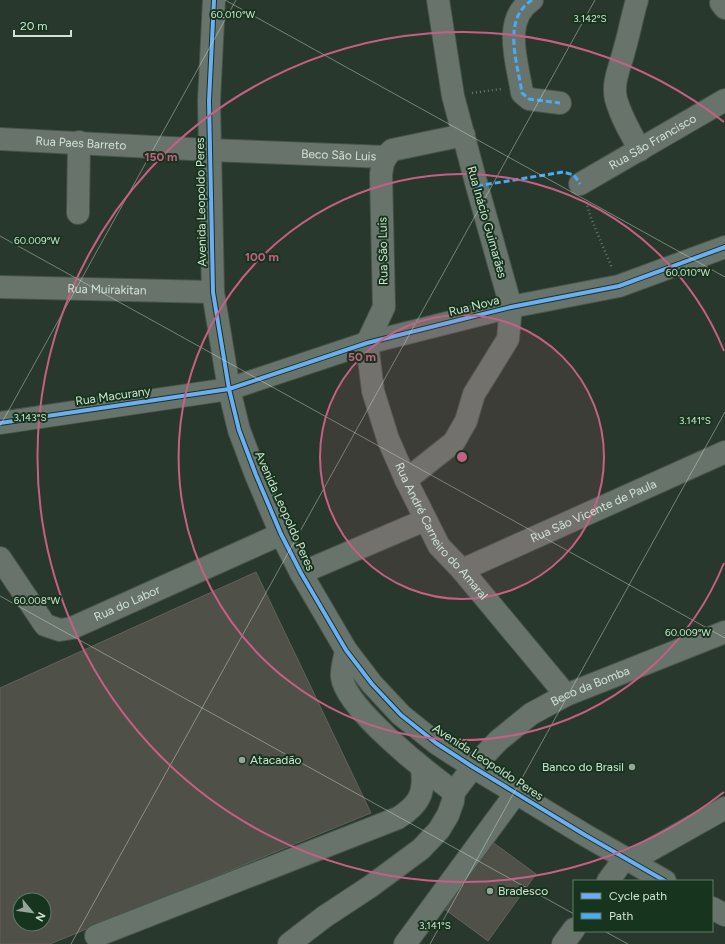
<svg xmlns="http://www.w3.org/2000/svg" width="725" height="944" font-family="Figtree,sans-serif">
	<style>
		.building { fill: #4f5048; stroke: #62615a; fill-rule: evenodd }
		.lines { fill: none; stroke-linecap: round; stroke-linejoin: round }
		.minor-casing { stroke: #46554a; stroke-width: 24 }
		.path { stroke: #69746c; stroke-width: 2.5; stroke-dasharray: 1 3; stroke-linecap: butt }
		.minor { stroke: #68746b; stroke-width: 22 }
		.quiet { stroke: #46acf6; stroke-width: 3; stroke-dasharray: 6 3; stroke-linecap: butt }
		.cycleway-casing { stroke: #17351e; stroke-width: 6 }
		.cycleway { stroke: #6dadf4; stroke-width: 4 }
		.ticks { fill: none; stroke: #d0e2d3; stroke-width: 1; stroke-opacity: 0.45 }
		.ring { fill: none; stroke: #c75f85; stroke-width: 2 }
		.poi-dot { fill: #95a699; stroke: #17351e; stroke-width: 1.5 }
		.labels { text-anchor: middle; stroke-width: 4; stroke-linejoin: round; paint-order: stroke }
		.street-label { font-size: 12px; fill: #d0e2d3; stroke: #17351e }
		.poi-label { font-size: 12px; fill: #d0e2d3; stroke: #17351e; text-anchor: start }
		.ticks-label { font-size: 10px; text-anchor: middle; fill: #d0e2d3; stroke: #17351e; stroke-width: 4; stroke-linejoin: round; paint-order: stroke }
		.centre { fill: #c75f85; stroke: #17351e; stroke-width: 2 }
		.ring-label { font-size: 12px; text-anchor: middle; font-weight: bold; fill: #c75f85; stroke: #17351e; stroke-width: 4; stroke-linejoin: round; paint-order: stroke }
	</style>
	<rect width="100%" height="100%" fill="#28382c"/>
	<path class="building" d="M256 572 371 813 50 944H0V688ZM20 900H44V924H20Z
		M491 841 536 874 488 941 443 908Z"/>
	<g class="lines">
		<defs>
			<g id="minor">
				<path d="M214 0 209 101 213 292 229 389 239 430 256 475 281 534 301 573 346 650 372 684 401 715 436 743 473 767 585 835 665 881"/>
				<path d="M532 0C501 20 518 64 522 93L529 99 560 103"/>
				<path d="M637 0C632 17 629 34 624 51 620 67 612 83 616 99 621 117 631 134 640 150"/>
				<path d="M721 3 725 8"/>
				<path id="s1" d="M0 139 209 150 386 157 392 150 464 135"/>
				<path id="s2" d="M580 184 725 100"/>
				<path d="M78 213 79 142"/>
				<path id="s3" d="M0 287 213 292"/>
				<path id="s4" d="M367 343 373 391 388 439 406 480 439 546 462 570 566 695"/>
				<path d="M367 343 384 307 381 174 383 163 386 157"/>
				<path d="M0 423 229 389 367 343 511 307 619 286 725 247"/>
				<path d="M406 480 454 442 466 421 474 394 508 339 511 307 477 186 453 96 438 0"/>
				<path id="s5" d="M0 558 45 625 60 630 72 628 281 534"/>
				<path id="s6" d="M462 570 725 452"/>
				<path d="M301 573 425 520"/>
				<path d="M346 650C345 658 341 669 342 677 345 708 428 773 454 792"/>
				<path d="M631 861 725 808"/>
				<path d="M608 881 625 858"/>
				<path d="M712 908 725 915"/>
				<path d="M96 936 398 818C420 804 425 793 422 768"/>
				<path id="s7" d="M289 944 324 917 371 886 421 849 439 830 448 815 453 801 454 792 473 767 499 740 531 714 566 695 725 632"/>
				<path d="M405 944 516 793"/>
				<path d="M563 944 574 929"/>
			</g>
		</defs>
		<use href="#minor" class="minor-casing"/>
		<path class="path" d="M472 93 501 89
			M586 202 591 218 612 268"/>
		<use href="#minor" class="minor"/>
		<path class="quiet" d="M532 0C501 20 518 64 522 93L529 99 560 103
			M477 186 563 172 574 175 580 184"/>
		<defs>
			<path id="cycleway" d="M214 0 209 101 213 292 229 389 239 430 256 475 281 534 301 573 346 650 372 684 401 715 436 743 473 767 585 835 665 881
				M0 423 229 389 367 343 511 307 619 286 725 247"/>
		</defs>
		<use href="#cycleway" class="cycleway-casing"/>
		<use href="#cycleway" class="cycleway"/>
	</g>
	<path class="ticks" d="M225 0 725 277M0 236 725 638M0 426 236 0M0 596 574 914M604 931 628 944M71 944 595 0M430 944 725 412"/>
	<circle cx="462" cy="457" r="142" fill="#c75f85" fill-opacity=".12"/>
	<g class="ring">
		<circle cx="462" cy="457" r="142"/>
		<path d="M724 563A283 283 0 1 1 724 351"/>
		<path d="M724 792A425 425 0 1 1 724 122"/>
	</g>
	<g class="poi-dot">
		<circle cx="242" cy="760" r="4"/>
		<circle cx="632" cy="767" r="4"/>
		<circle cx="490" cy="891" r="4"/>
	</g>
	<g class="labels">
		<g class="street-label">
			<text dy="4" stroke="none"><textPath href="#s2" startOffset="84">Rua São Francisco</textPath></text>
			<text dy="4" stroke="none"><textPath href="#s1" startOffset="81">Rua Paes Barreto</textPath></text>
			<text dy="4" stroke="none"><textPath href="#s1" startOffset="339">Beco São Luis</textPath></text>
			<text transform="translate(201 202) rotate(-91)" y="4">Avenida Leopoldo Peres</text>
			<text transform="translate(487 222) rotate(74)" y="4">Rua Inácio Guimarães</text>
			<text transform="translate(383 251) rotate(-91)" y="4">Rua São Luis</text>
			<text dy="4" stroke="none"><textPath href="#s3" startOffset="107">Rua Muirakitan</textPath></text>
			<text transform="translate(474 306) rotate(-14)" y="4">Rua Nova</text>
			<text transform="translate(113 396) rotate(-8)" y="4">Rua Macurany</text>
			<text transform="translate(285 511) rotate(66)" y="4">Avenida Leopoldo Peres</text>
			<text dy="4" stroke="none"><textPath href="#s6" startOffset="144">Rua São Vicente de Paula</textPath></text>
			<text dy="4" stroke="none"><textPath href="#s4" startOffset="206">Rua André Carneiro do Amaral</textPath></text>
			<text dy="4" stroke="none"><textPath href="#s5" startOffset="169">Rua do Labor</textPath></text>
			<text dy="4" stroke="none"><textPath href="#s7" startOffset="406">Beco da Bomba</textPath></text>
			<text transform="translate(488 762) rotate(33)" y="4">Avenida Leopoldo Peres</text>
		</g>
		<g class="poi-label">
			<text x="250" y="764">Atacadão</text>
			<text x="624" y="771" text-anchor="end">Banco do Brasil</text>
			<text x="498" y="895">Bradesco</text>
		</g>
	</g>
	<g class="ticks-label">
		<text x="233" y="18">60.010°W</text>
		<text x="590" y="22">3.142°S</text>
		<text x="37" y="244">60.009°W</text>
		<text x="688" y="276">60.010°W</text>
		<text x="30" y="421">3.143°S</text>
		<text x="695" y="424">3.141°S</text>
		<text x="37" y="604">60.008°W</text>
		<text x="688" y="636">60.009°W</text>
		<text x="435" y="929">3.141°S</text>
	</g>
	<circle cx="462" cy="457" r="6" class="centre"/>
	<g class="ring-label">
		<text x="161" y="161">150 m</text>
		<text x="262" y="261">100 m</text>
		<text x="362" y="361">50 m</text>
	</g>
	<rect x="573" y="880" width="140" height="52" fill="#17351e" stroke="#617a66"/>
	<rect x="581" y="893" width="20" height="6" fill="#6dadf4" stroke="#617a66"/>
	<text x="609" y="900" font-size="12" fill="#d0e2d3">Cycle path</text>
	<rect x="581" y="913" width="20" height="6" fill="#46acf6" stroke="#617a66"/>
	<text x="609" y="920" font-size="12" fill="#d0e2d3">Path</text>
	<g transform="translate(32 912) rotate(119)"><circle r="19" fill="#17351e" stroke="#617a66"/>
	<path d="M0-3L7 15L0 10L-7 15Z" fill="#95a699"/>
	<text y="-6" font-size="11" font-weight="bold" text-anchor="middle" fill="#d0e2d3">N</text>
	</g>
	<path d="M14 30v6h57v-6" fill="none" stroke="#d0e2d3" stroke-width="2"/>
	<text x="20" y="30" font-size="12" fill="#d0e2d3" stroke="#17351e" stroke-width="3" paint-order="stroke">20 m</text>
</svg>
